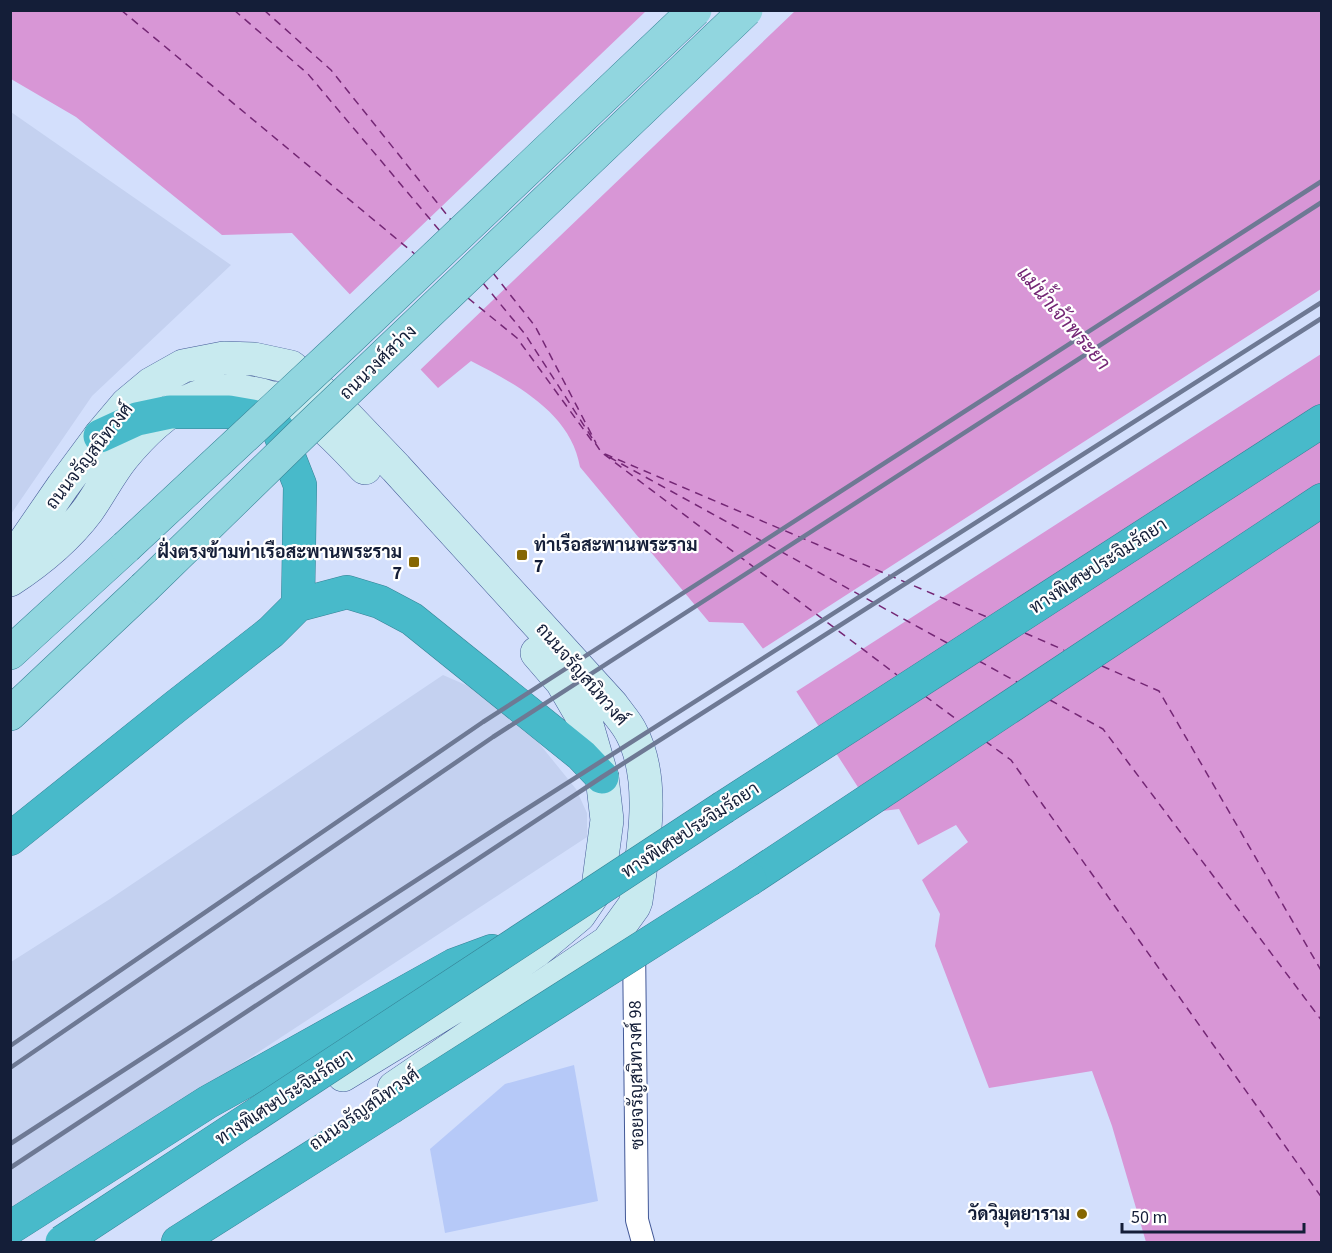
<svg xmlns="http://www.w3.org/2000/svg" width="1332" height="1253" font-family="'Source Sans 3',Sarabun,sans-serif">
	<style>
		.built { fill: #c4d1f0 }
		.water { fill: #d896d6 }
		.pier { fill: #d3dffc }
		.lines { fill: none; stroke-linecap: round; stroke-linejoin: round }
		.ferry { stroke: #742775; stroke-width: 1.5; stroke-dasharray: 8 6; stroke-linecap: butt }
		.building { fill: #b6c9f8 }
		.street-casing { stroke: #435997; stroke-width: 24 }
		.secondary-casing { stroke: #435997; stroke-width: 34 }
		.primary-casing { stroke: #368397; stroke-width: 34 }
		.highway-casing { stroke: #368397; stroke-width: 34 }
		.street { stroke: #fff; stroke-width: 22 }
		.secondary { stroke: #c8eaef; stroke-width: 33 }
		.primary { stroke: #91d6df; stroke-width: 33 }
		.highway { stroke: #48baca; stroke-width: 33 }
		.rail { stroke: #6e7994; stroke-width: 4.5 }
		.primary-bridge-casing { stroke: #368397; stroke-width: 34; stroke-linecap: butt }
		.highway-bridge-casing { stroke: #368397; stroke-width: 34; stroke-linecap: butt }
		.primary-bridge { stroke: #91d6df; stroke-width: 33 }
		.highway-bridge { stroke: #48baca; stroke-width: 33 }
		.poi-dot { fill: #866702; stroke: #fff; stroke-width: 2 }
		.labels { text-anchor: middle; stroke-width: 4.5; stroke-linejoin: round; paint-order: stroke }
		.street-label { font-size: 18px; fill: #141e38; stroke: #fff }
		.poi-label { font-size: 18px; font-weight: bold; fill: #141e38; stroke: #fff; text-anchor: end }
		.water-label { font-size: 20px; font-style: italic; fill: #742775; stroke: #fff }
	</style>
	<rect width="100%" height="100%" fill="#d3dffc"/>
	<path class="built" d="M11 112 231 265 92 396 11 514Z
		M443 675 482 692 534 737 576 789 587 813V837L11 1214V962L110 899Z"/>
	<path class="water" d="M11 11H1321V1242H1146L1112 1126 1092 1071 989 1088 935 946 940 914 922 880 968 842 956 825 918 845 899 809 874 812 796 691 743 623 709 622 580 467C571 413 516 384 471 361L438 388 292 233 222 235 76 117 11 79Z"/>
	<path class="pier" d="M646 11H795L419 371 348 296Z
		M1321 289V354L794 693 761 650Z"/>
	<g class="lines">
		<path class="ferry" d="M121 10 416 255
			M234 10 308 74 440 231
			M264 10 331 70 451 220
			M493 273 535 326 596 443
			M483 283 525 334 601 452 897 675
			M468 298 517 338 592 441
			M605 454 987 617
			M609 457 949 644
			M1025 633 1064 650
			M979 661 1017 682
			M1102 666 1159 691 1322 972
			M925 696 960 722
			M1050 700 1103 729 1322 1021
			M985 741 1011 760 1322 1198"/>
	</g>
	<path class="building" d="M574 1065 598 1201 445 1233 430 1149 505 1084Z"/>
	<g class="lines">
		<defs>
			<path id="street" d="M634 943 637 1220 643 1242"/>
			<path id="secondary" d="M10 563 63 486 100 436 127 404 151 384 183 366 224 358 254 359 291 367 331 400 396 468 612 705C618 714 626 722 631 732 657 780 643 849 636 901L634 906 608 942 394 1088
				M10 580C39 561 67 538 88 510 100 493 110 473 123 457 162 410 205 377 268 397 276 399 286 401 293 405 321 420 344 446 365 468
				M343 1075 464 1001 536 951 579 915 598 887 607 820 602 777 587 725 562 682 537 653"/>
			<path id="primary" d="M10 653 126 547
				M10 714 144 588"/>
			<path id="highway" d="M100 436 137 419 170 412H229L252 416 278 429 300 485 298 605
				M724 807 1322 421
				M10 839 175 707 271 632 298 605 347 592 380 602 412 619 581 755 602 777
				M750 879 1322 500
				M10 1228 208 1102 454 965 492 951
				M178 1242 390 1108"/>
		</defs>
		<use href="#street" class="street-casing"/>
		<use href="#secondary" class="secondary-casing"/>
		<use href="#primary" class="primary-casing"/>
		<use href="#highway" class="highway-casing"/>
		<use href="#street" class="street"/>
		<use href="#secondary" class="secondary"/>
		<use href="#primary" class="primary"/>
		<use href="#highway" class="highway"/>
		<path class="rail" d="M10 1046 483 722 1322 181
			M10 1068 493 737 1322 202
			M10 1144 506 822 1322 302
			M10 1168 602 777 1322 318"/>
		<defs>
			<path id="primary-bridge" d="M126 547 348 340 695 10
				M144 588 305 431 746 10"/>
			<path id="highway-bridge" d="M390 1108 750 879
				M62 1242 724 807"/>
		</defs>
		<use href="#primary-bridge" class="primary-bridge-casing"/>
		<use href="#highway-bridge" class="highway-bridge-casing"/>
		<use href="#primary-bridge" class="primary-bridge"/>
		<use href="#highway-bridge" class="highway-bridge"/>
	</g>
	<g class="poi-dot">
		<rect x="516" y="549" width="12" height="12" rx="3"/>
		<rect x="408" y="556" width="12" height="12" rx="3"/>
		<circle cx="1082" cy="1214" r="6"/>
	</g>
	<g class="labels">
		<g class="street-label">
			<text transform="translate(378 362) rotate(-44)" y="6">ถนนวงศ์สว่าง</text>
			<text transform="translate(89 456) rotate(-52)" y="6">ถนนจรัญสนิทวงศ์</text>
			<text transform="translate(1098 566) rotate(-33)" y="6">ทางพิเศษประจิมรัถยา</text>
			<text transform="translate(582 674) rotate(49)" y="6">ถนนจรัญสนิทวงศ์</text>
			<text transform="translate(690 830) rotate(-33)" y="6">ทางพิเศษประจิมรัถยา</text>
			<text transform="translate(636 1075) rotate(-91)" y="6">ซอยจรัญสนิทวงศ์ 98</text>
			<text transform="translate(284 1097) rotate(-33)" y="6">ทางพิเศษประจิมรัถยา</text>
			<text transform="translate(364 1109) rotate(-35)" y="6">ถนนจรัญสนิทวงศ์</text>
		</g>
		<g class="poi-label">
			<text x="534" y="551" text-anchor="start">ท่าเรือสะพานพระราม<tspan x="534" dy="21">7</tspan></text>
			<text x="402" y="558">ฝั่งตรงข้ามท่าเรือสะพานพระราม<tspan x="402" dy="21">7</tspan></text>
			<text x="1070" y="1220">วัดวิมุตยาราม</text>
		</g>
		<g class="water-label">
			<text transform="translate(1064 318) rotate(49)" y="7">แม่น้ำเจ้าพระยา</text>
		</g>
	</g>
	<rect width="1332" height="1253" fill="none" stroke="#141e38" stroke-width="24"/>
	<path d="M1122 1223v9h182v-9" fill="none" stroke="#141e38" stroke-width="3"/>
	<text x="1131" y="1223" font-size="18" fill="#141e38" stroke="#ffffff" stroke-width="4.5" paint-order="stroke">50 m</text>
</svg>
